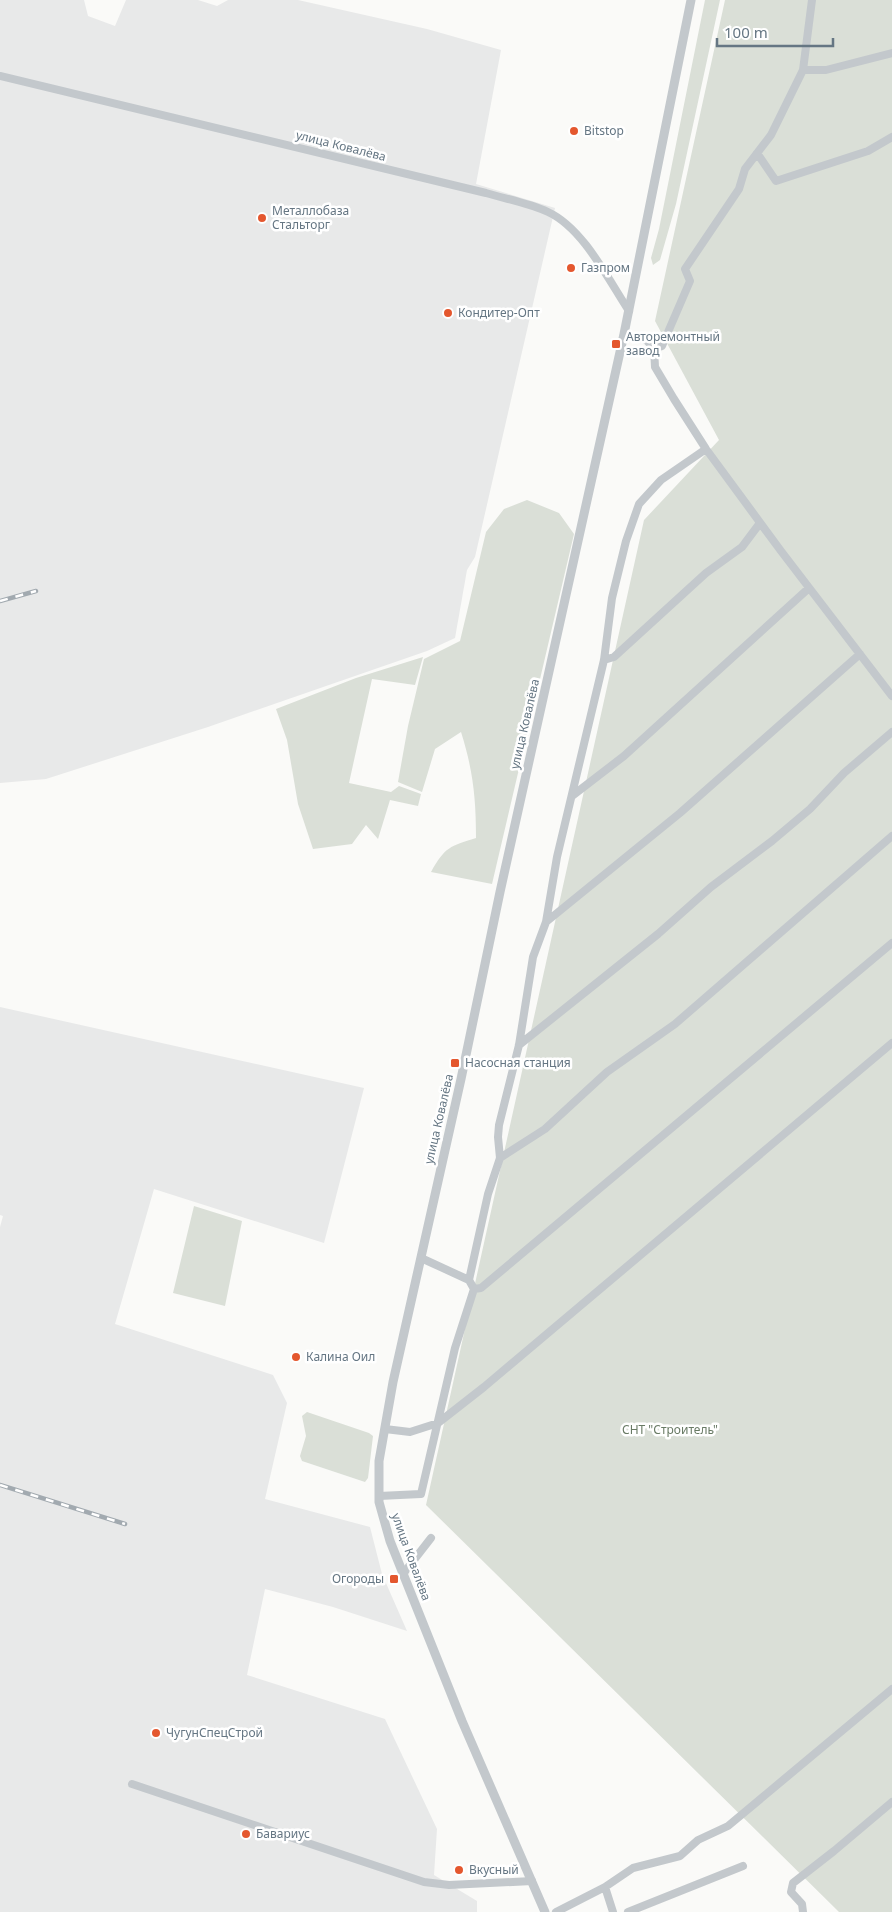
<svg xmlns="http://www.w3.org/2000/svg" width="892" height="1912" font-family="'Noto Sans',sans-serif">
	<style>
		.built { fill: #e8e9e9 }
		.green { fill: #dadfd7 }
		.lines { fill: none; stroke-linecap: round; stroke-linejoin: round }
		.minor { stroke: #c3c8cc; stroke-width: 8 }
		.tertiary { stroke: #c3c8cc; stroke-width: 9 }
		.rail-casing { stroke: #a2aab0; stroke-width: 4.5 }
		.rail { stroke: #fff; stroke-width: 2.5; stroke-dasharray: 8; stroke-linecap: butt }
		.poi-dot { fill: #e4572e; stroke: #fff; stroke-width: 2 }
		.labels { text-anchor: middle; stroke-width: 5; stroke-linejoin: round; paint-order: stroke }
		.poi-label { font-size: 12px; fill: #657683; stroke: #fff; text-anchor: start }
		.street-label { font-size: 12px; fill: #657683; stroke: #fff }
		.park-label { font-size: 12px; fill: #687a64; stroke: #fff }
	</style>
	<rect width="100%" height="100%" fill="#fafaf8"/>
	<path class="built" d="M0 0H84L88 16 115 26 126 0H198L217 6 228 0H298L427 29 501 50 476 184 555 208 475 557 467 570 455 638 427 651 208 727 46 779 0 783Z
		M0 1007 364 1088 324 1243 154 1189 115 1324 273 1375 287 1403 265 1499 370 1527 382 1574 407 1631 333 1607 265 1589 247 1675 385 1719 437 1829 434 1875 477 1901V1912H0V1227L3 1216 0 1215Z"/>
	<path class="green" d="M705 0H720L676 204 660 260 653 265 651 258 659 229Z
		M725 0H892V1912H839L426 1505 644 520 719 440 655 321Z
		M527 500 559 513 574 534 492 884 431 872C445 847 450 846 476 838 476 798 473 770 461 732L435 749 422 792 398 782 408 726 424 659 460 641 486 532 504 509Z
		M423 657 415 685 372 679 349 783 391 792 399 786 421 794 418 806 390 800 378 839 366 825 352 844 313 849 298 804 287 740 276 709 356 678Z
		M194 1206 242 1221 225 1306 173 1293Z
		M307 1412 369 1433 373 1436 368 1478 365 1482 302 1461 300 1456 306 1436 302 1416Z"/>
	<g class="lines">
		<path class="minor" d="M803 70H826L892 53
			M0 76 486 193C506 199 529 203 548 212 583 228 608 279 629 311
			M757 153 776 181 868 151 892 137
			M624 334 646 340 654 348 655 367 674 399 706 449 781 551 892 696
			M654 348 662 346 690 281 685 269 739 189 745 169 771 135 803 70 812 0
			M604 660 614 657 706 573 742 547 760 523
			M572 796 624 756 809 588
			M546 922 680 813 860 654
			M519 1045 658 934 711 887 772 841 810 809 844 773 892 732
			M500 1158 545 1129 607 1072 675 1024 892 836
			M469 1280 488 1194 500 1158 498 1137 499 1125 519 1045 533 957 546 922 557 857 604 660 612 598 626 541 639 504 661 480 706 449
			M474 1289 481 1288 892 943
			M385 1429 410 1432 438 1423 484 1387 892 1043
			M379 1496 421 1494 455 1348 474 1289 469 1280 421 1258
			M403 1574 431 1538
			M132 1784 424 1882 449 1885 532 1881
			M605 1887 633 1868 680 1856 698 1840 728 1826 892 1689
			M556 1912 605 1887 613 1912
			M628 1912 743 1866
			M803 1912 802 1904 791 1892 793 1883 834 1851 892 1802"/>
		<path class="tertiary" d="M545 1912 462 1721 390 1541 379 1502V1461L393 1382 461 1079 500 892 624 334 691 0"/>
		<defs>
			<path id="rail" d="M0 601 36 591
				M0 1485 125 1524"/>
		</defs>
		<use href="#rail" class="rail-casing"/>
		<use href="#rail" class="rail"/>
	</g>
	<g class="poi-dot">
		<circle cx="574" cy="131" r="5"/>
		<circle cx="262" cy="218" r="5"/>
		<circle cx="571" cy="268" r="5"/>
		<circle cx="448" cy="313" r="5"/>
		<rect x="611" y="339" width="10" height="10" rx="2.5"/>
		<rect x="450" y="1058" width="10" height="10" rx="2.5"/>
		<circle cx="296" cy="1357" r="5"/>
		<rect x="389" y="1574" width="10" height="10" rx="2.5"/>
		<circle cx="156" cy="1733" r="5"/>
		<circle cx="246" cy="1834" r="5"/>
		<circle cx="459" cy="1870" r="5"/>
	</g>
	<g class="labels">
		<g class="poi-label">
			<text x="584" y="135">Bitstop</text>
			<text x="272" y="215">Металлобаза<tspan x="272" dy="14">Стальторг</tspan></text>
			<text x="581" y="272">Газпром</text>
			<text x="458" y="317">Кондитер-Опт</text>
			<text x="626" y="341">Авторемонтный<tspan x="626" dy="14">завод</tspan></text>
			<text x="465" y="1067">Насосная станция</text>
			<text x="306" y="1361">Калина Оил</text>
			<text x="384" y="1583" text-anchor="end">Огороды</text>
			<text x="166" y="1737">ЧугунСпецСтрой</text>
			<text x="256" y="1838">Бавариус</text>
			<text x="469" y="1874">Вкусный</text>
		</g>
		<g class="street-label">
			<text transform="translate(341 146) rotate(14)" y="4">улица Ковалёва</text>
			<text transform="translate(525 724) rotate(-77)" y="4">улица Ковалёва</text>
			<text transform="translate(439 1119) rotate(-77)" y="4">улица Ковалёва</text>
			<text transform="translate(411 1557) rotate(70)" y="4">улица Ковалёва</text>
		</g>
		<g class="park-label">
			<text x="670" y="1434">СНТ "Строитель"</text>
		</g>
	</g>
	<path d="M717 38v8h116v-8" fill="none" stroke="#657683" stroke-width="2.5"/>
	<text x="724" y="38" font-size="15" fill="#657683" stroke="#ffffff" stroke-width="4" paint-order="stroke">100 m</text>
</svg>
